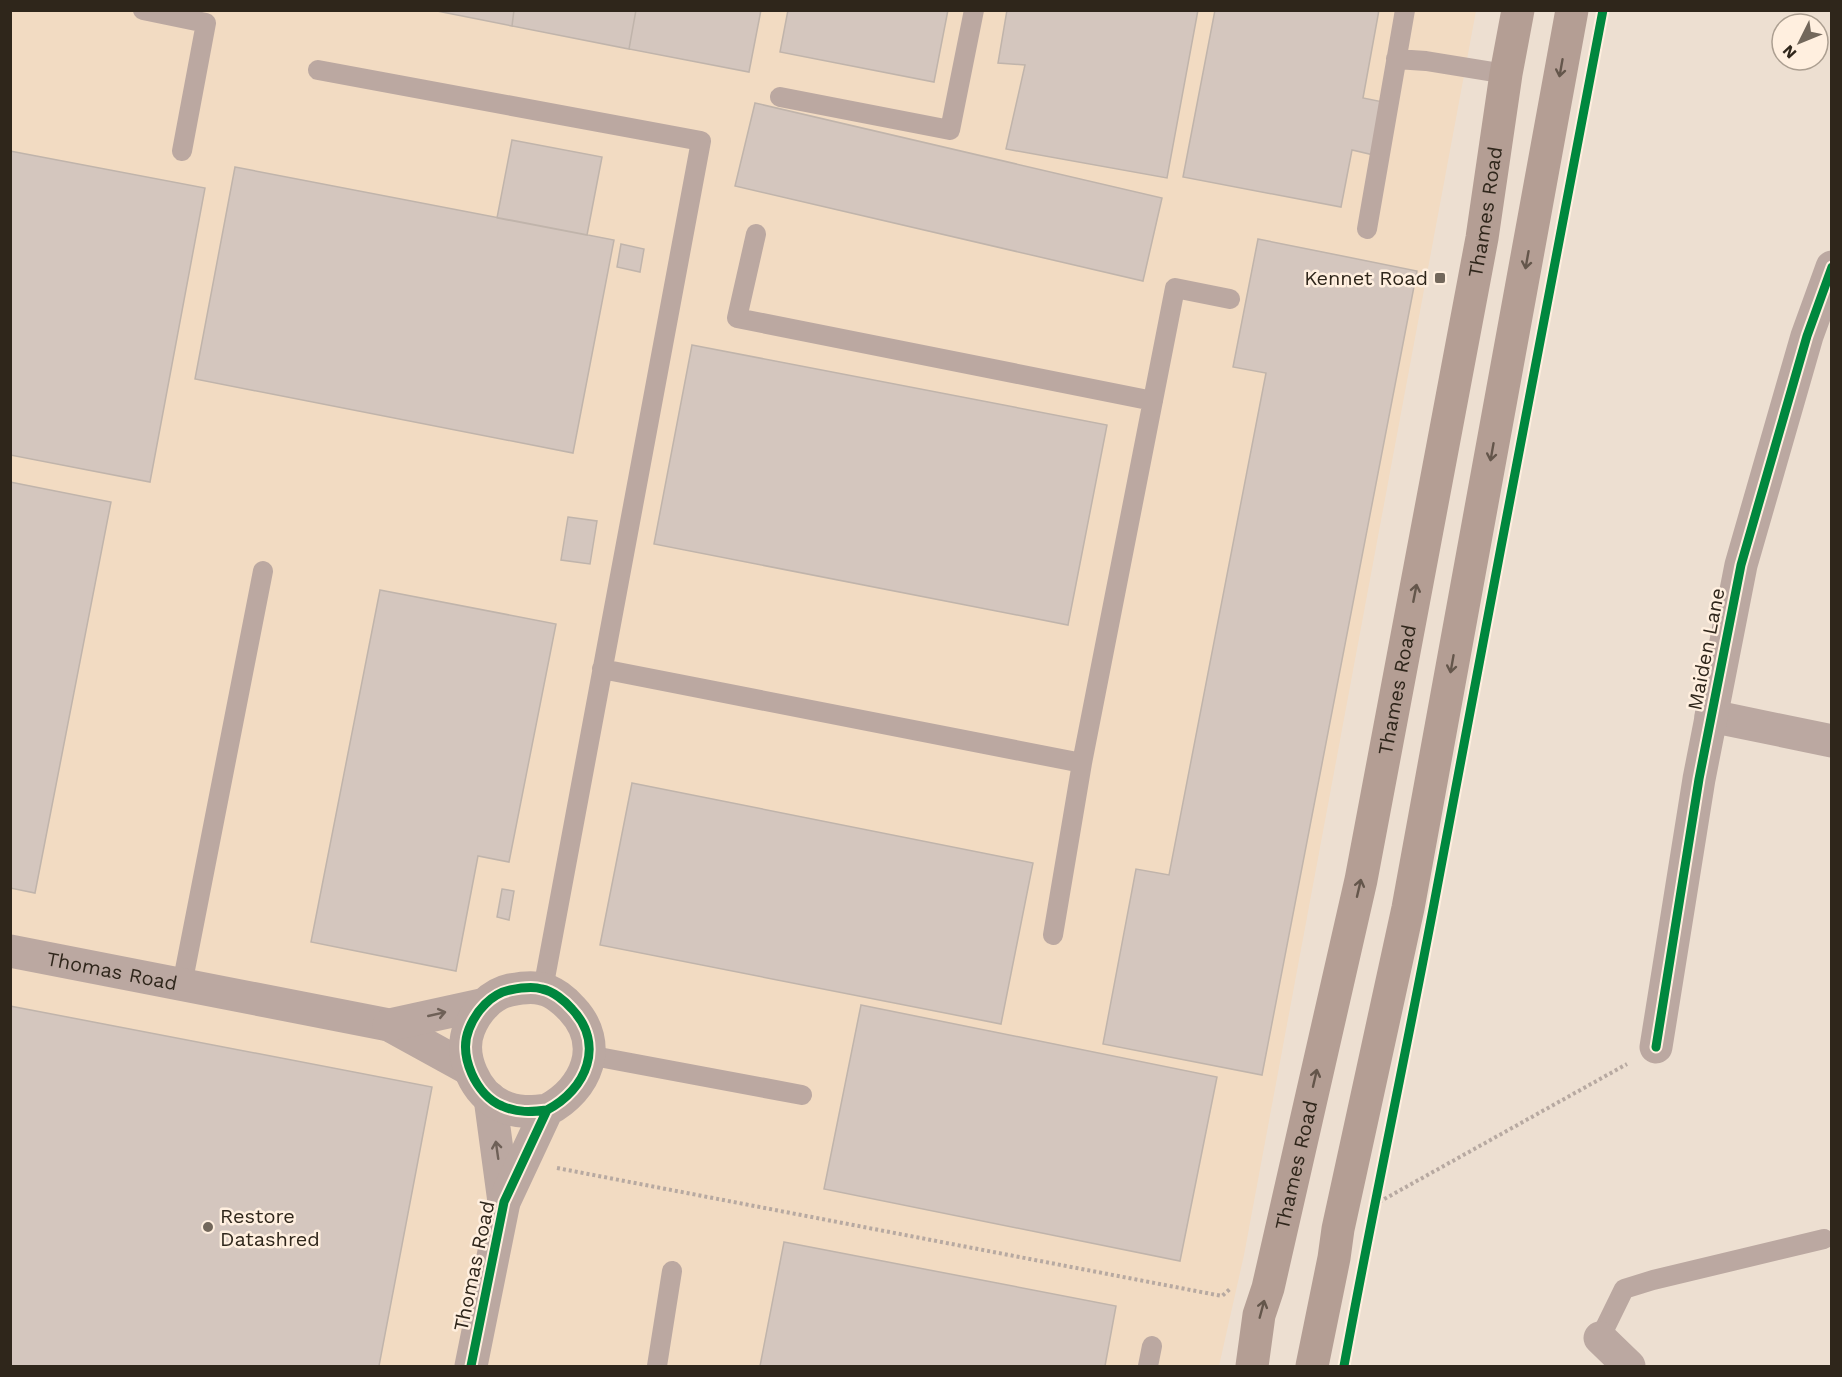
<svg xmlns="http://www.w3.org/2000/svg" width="1842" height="1377" font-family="'Work Sans',sans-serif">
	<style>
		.built { fill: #f2dbc2 }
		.building { fill: #d4c6be; stroke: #c0b4ab; stroke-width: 1.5 }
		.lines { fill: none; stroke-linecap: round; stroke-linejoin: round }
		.path { stroke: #b7a9a1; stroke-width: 4; stroke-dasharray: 3 3; stroke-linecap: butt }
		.lane { stroke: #bba8a1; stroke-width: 20 }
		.street { stroke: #bba8a1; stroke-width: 33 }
		.primary { stroke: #b49e94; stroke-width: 33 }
		.cycleway-casing { stroke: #ffefdf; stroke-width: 13 }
		.cycleway { stroke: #00873e; stroke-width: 9 }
		.oneway { stroke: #64564b }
		.oneway2 { stroke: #6e6057 }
		.poi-dot { fill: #72675b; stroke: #ffefdf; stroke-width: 2 }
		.labels { text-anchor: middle; stroke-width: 5; stroke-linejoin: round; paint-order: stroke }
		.street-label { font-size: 20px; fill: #2f261b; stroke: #ffefdf }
		.poi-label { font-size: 20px; fill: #2f261b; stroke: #ffefdf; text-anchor: end }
	</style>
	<rect width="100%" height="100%" fill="#eddfd1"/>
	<path class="built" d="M10 11H1476L1244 1255 1219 1366H11Z"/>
	<path class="building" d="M432 10H514L512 26Z
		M514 10H636L629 49 512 26Z
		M636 10H761L749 72 629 49Z
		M788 10H948L934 82 780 52Z
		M1007 10H1198L1167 178 1006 149 1025 65 998 63Z
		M1215 10H1379L1363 98 1388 103 1378 156 1352 150 1341 207 1183 177Z
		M755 103 1162 198 1143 281 735 186Z
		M512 140 602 157 587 235 497 218Z
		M10 151 205 188 150 482 10 455Z
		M235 167 614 240 573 453 195 379Z
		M1258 239 1417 271 1262 1075 1103 1044 1136 869 1169 875 1266 373 1233 367Z
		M621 244 644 249 640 272 617 267Z
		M692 345 1107 425 1068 625 654 544Z
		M10 482 111 502 35 893 10 888Z
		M568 517 597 521 590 564 561 560Z
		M380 590 556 624 509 862 478 856 456 971 311 942Z
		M632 783 1033 863 1001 1024 600 945Z
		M502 889 514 891 509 920 497 917Z
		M861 1005 1217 1077 1180 1261 824 1189Z
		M10 1006 432 1087 379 1366H10Z
		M784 1242 1116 1306 1105 1366H760Z"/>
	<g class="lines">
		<path class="path" d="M557 1168 1222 1296 1230 1289
			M1379 1202 1627 1064"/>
		<path class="lane" d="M143 10 206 23 182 151
			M1396 59 1426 61 1506 74
			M318 70 701 141 543 989
			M780 97 950 130 974 10
			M1367 229 1405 10
			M756 234 737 318 1153 401
			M602 669 1082 763
			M1053 935 1082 763 1175 288 1230 299
			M182 985 263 571
			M588 1055 802 1095
			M1600 1338 1624 1289 1653 1280 1824 1239
			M657 1366 672 1271
			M1148 1366 1152 1346"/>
		<g class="street">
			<path d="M1711 716 1832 741"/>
			<path id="s1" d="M10 951 389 1025 469 1069"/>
			<path d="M389 1025 485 1004"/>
			<path d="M1656 1047 1699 779 1741 565 1807 336 1832 267"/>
			<path d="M490 1098 504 1202"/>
			<path d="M1600 1338 1629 1366"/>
			<path d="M471 1366 504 1202 547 1110C587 1089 605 1044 572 1009 565 1001 553 991 542 989 532 986 520 988 510 990 491 994 476 1011 469 1029 458 1056 476 1095 502 1106 517 1113 532 1112 547 1110"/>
		</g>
		<g class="primary">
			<path id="s2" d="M1252 1366 1259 1315 1268 1288 1361 880 1482 238 1506 74 1518 10"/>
			<path d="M1312 1366 1334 1258 1338 1229 1408 908 1572 10"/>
		</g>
		<defs>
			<path id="cycleway" d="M1656 1047 1699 779 1741 565 1807 336 1832 267
				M471 1366 504 1202 547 1110C587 1089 605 1044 572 1009 565 1001 553 991 542 989 532 986 520 988 510 990 491 994 476 1011 469 1029 458 1056 476 1095 502 1106 517 1113 532 1112 547 1110
				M1344 1366C1372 1212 1405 1058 1434 904 1491 606 1544 308 1603 10"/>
		</defs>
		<use href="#cycleway" class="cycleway-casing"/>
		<use href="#cycleway" class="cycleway"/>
	</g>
	<defs><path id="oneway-shaft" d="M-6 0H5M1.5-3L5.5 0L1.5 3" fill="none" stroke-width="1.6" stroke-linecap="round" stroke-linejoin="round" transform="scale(1.5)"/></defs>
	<g class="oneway">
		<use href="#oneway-shaft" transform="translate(1561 68) rotate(100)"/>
		<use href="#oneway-shaft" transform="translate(1527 260) rotate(100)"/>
		<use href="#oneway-shaft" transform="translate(1492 452) rotate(100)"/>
		<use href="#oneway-shaft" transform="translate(1415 593) rotate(-79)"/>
		<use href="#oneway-shaft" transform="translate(1452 664) rotate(100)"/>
		<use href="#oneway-shaft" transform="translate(1359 888) rotate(-77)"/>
		<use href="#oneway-shaft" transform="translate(1315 1078) rotate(-77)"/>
		<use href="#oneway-shaft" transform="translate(1262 1309) rotate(-75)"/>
	</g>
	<g class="oneway2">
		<use href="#oneway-shaft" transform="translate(437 1014) rotate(-13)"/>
		<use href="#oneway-shaft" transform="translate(497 1150) rotate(-98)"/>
	</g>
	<g class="poi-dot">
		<rect x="1434" y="272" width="12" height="12" rx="3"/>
		<circle cx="208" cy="1227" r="6"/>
	</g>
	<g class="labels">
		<g class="street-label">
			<text dy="7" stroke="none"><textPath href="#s2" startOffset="1178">Thames Road</textPath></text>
			<text transform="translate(1706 649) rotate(-79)" y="7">Maiden Lane</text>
			<text dy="7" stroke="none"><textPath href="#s2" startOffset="692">Thames Road</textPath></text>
			<text dy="7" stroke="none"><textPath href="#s1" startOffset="104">Thomas Road</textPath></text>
			<text dy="7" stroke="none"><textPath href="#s2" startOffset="206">Thames Road</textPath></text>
			<text transform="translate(474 1266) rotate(-78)" y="7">Thomas Road</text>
		</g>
		<g class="poi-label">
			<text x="1428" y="285">Kennet Road</text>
			<text x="220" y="1223" text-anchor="start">Restore<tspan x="220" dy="23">Datashred</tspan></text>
		</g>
	</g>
	<rect width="1842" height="1377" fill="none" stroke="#2f261b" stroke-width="24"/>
	<g transform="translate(1800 42) rotate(227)"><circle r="28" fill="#ffefdf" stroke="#ac9f91" stroke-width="1.5"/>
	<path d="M0-4.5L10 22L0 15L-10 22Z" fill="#72675b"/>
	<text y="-9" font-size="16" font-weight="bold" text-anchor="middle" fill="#2f261b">N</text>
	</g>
</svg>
